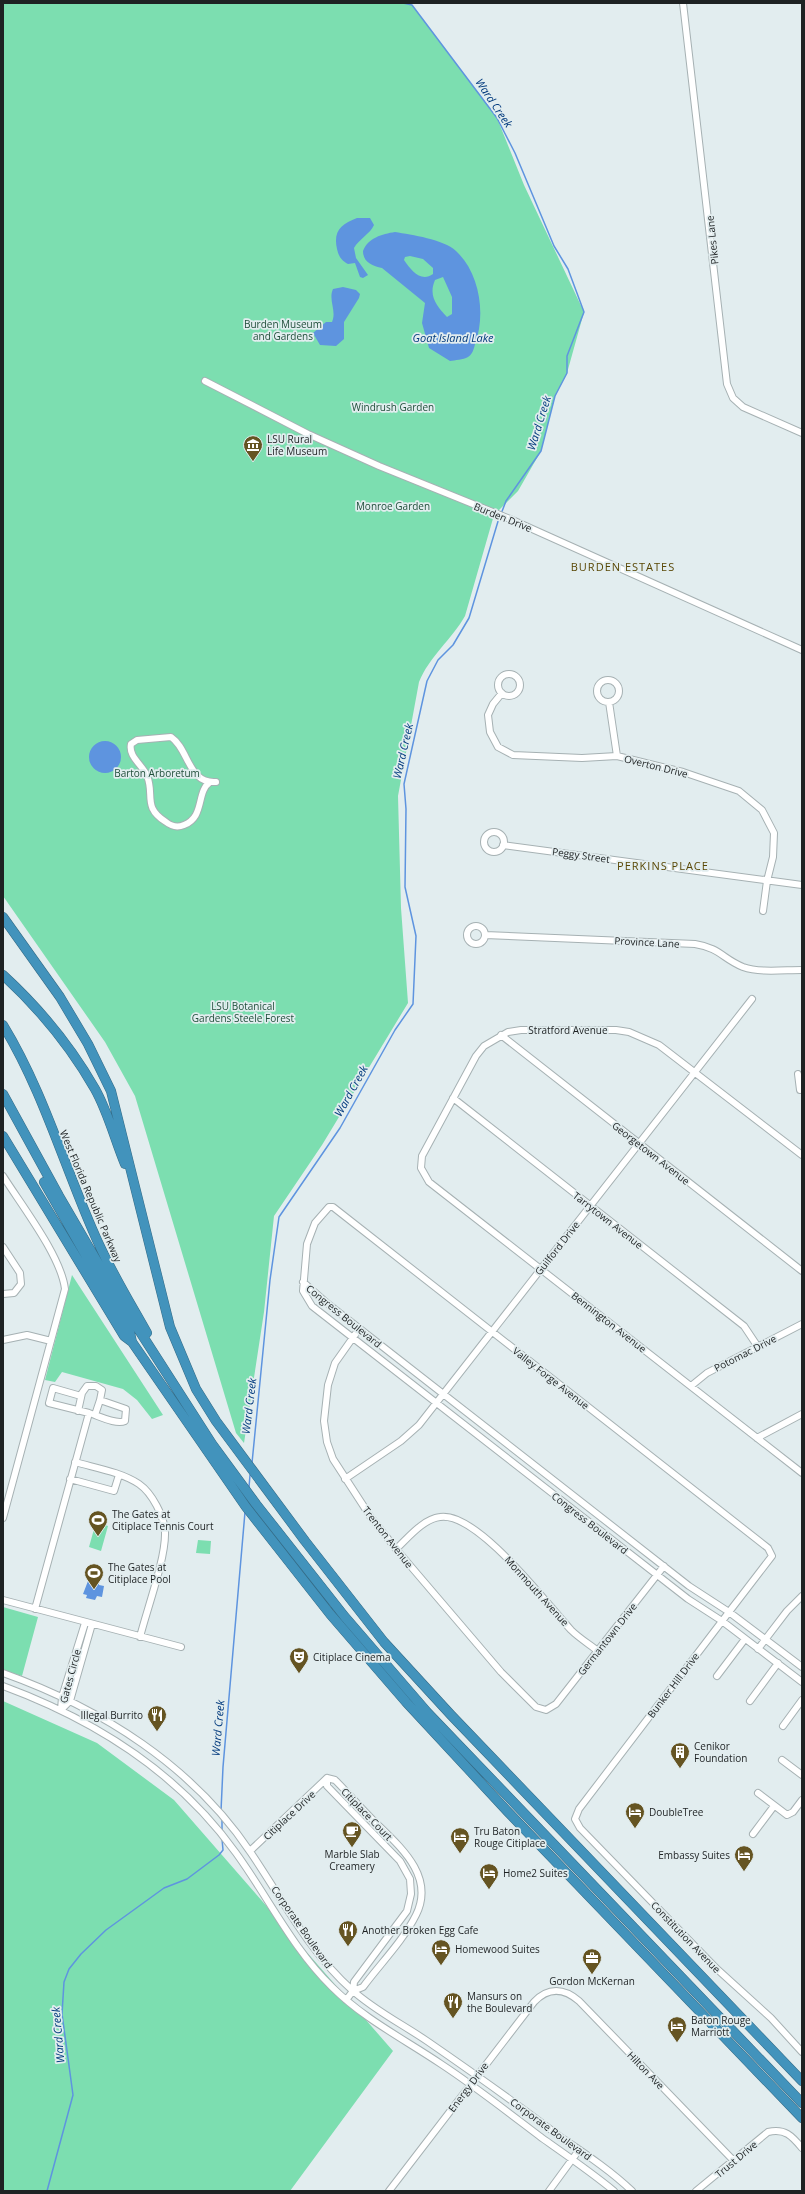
<svg xmlns="http://www.w3.org/2000/svg" width="805" height="2194" font-family="'Open Sans',sans-serif">
	<style>
		.green { fill: #7cdeb0 }
		.water { fill: #5e94df; fill-rule: evenodd }
		.lines { fill: none; stroke-linecap: round; stroke-linejoin: round }
		.stream { stroke: #5e94df; stroke-width: 1.5 }
		.minor-casing { stroke: #a6b1b3; stroke-width: 8 }
		.highway-casing { stroke: #356b86; stroke-width: 10 }
		.minor { stroke: #fff; stroke-width: 6 }
		.highway { stroke: #4293bc; stroke-width: 9 }
		.labels { text-anchor: middle; stroke-width: 3.5; stroke-linejoin: round; paint-order: stroke }
		.street-label { font-size: 10px; fill: #1e2223; stroke: #e2edef }
		.park-label { font-size: 10px; fill: #214f3b; stroke: #e2edef }
		.poi-label { font-size: 10px; fill: #1e2223; stroke: #e2edef; text-anchor: start }
		.water-label { font-size: 11px; font-style: italic; fill: #033b7e; stroke: #e2edef }
		.neighbourhood-label { font-size: 11px; letter-spacing: 1px; fill: #594705; stroke: #e2edef }
	</style>
	<rect width="100%" height="100%" fill="#e2edef"/>
	<path class="green" d="M3 3H404L412 5 497 118 524 185 584 312 567 373 555 396 541 451 518 491 494 515 465 616C452 639 429 657 419 682L398 796 401 908 408 1003 322 1145 274 1216 264 1312 244 1443 236 1433 135 1096 105 1042 3 896Z
		M72 1275 163 1415 152 1419 137 1400 123 1389 62 1372 55 1382 45 1380Z
		M96 1522 108 1526 101 1551 89 1547Z
		M198 1540 211 1541 210 1554 196 1553Z
		M3 1607 38 1617 22 1676 3 1670Z
		M3 1701 97 1743 174 1800 393 2051 290 2191H3Z"/>
	<path class="water" d="M357 218H370L374 225C370 234 359 239 354 248L356 258 368 275 363 278 360 277 355 263 348 264C341 260 339 257 337 249 333 231 341 224 357 218Z
		M395 232C412 235 443 239 456 251 480 273 486 315 475 344 474 349 472 355 468 357 463 360 455 360 450 361L429 348 422 323 425 303 382 268C372 266 363 262 363 251 368 238 382 234 395 232ZM410 256 423 259 433 268V274C421 283 411 270 404 260L405 257ZM443 277 452 297V314L447 317C437 306 428 296 435 280Z
		M343 287 356 290 360 294 359 298 344 322V339L336 346 320 345 313 333 326 322H332C337 311 328 300 333 289Z
		M89 757a16 16 0 1 1 32 0a16 16 0 1 1-32 0Z
		M91 1578 99 1581V1585L104 1586 102 1597 97 1596 95 1600 86 1598 87 1595 83 1594 88 1581 91 1582Z"/>
	<g class="lines">
		<path class="stream" d="M403 3 412 5 497 118 515 153 554 246 568 269 584 312 567 356V373L555 396 541 451 506 501 501 514
			M252 1463 270 1280 279 1217 340 1128 395 1030 413 1004 416 936 405 887 406 809 404 784 427 681 438 660 453 645 469 618 499 518
			M249 1487 250 1475
			M221 1811 223 1767 245 1512
			M222 1819V1831
			M47 2191 73 2095 62 2014 64 1982 69 1969 81 1954 106 1930 164 1888 187 1879 219 1855 223 1850 222 1839"/>
		<defs>
			<path id="minor" d="M683 3 727 384 733 398 743 407 802 433
				M205 381 308 434 379 466 510 519 802 650
				M498 685a11 11 0 1 1 22 0a11 11 0 1 1-22 0Z
				M597 691a11 11 0 1 1 22 0a11 11 0 1 1-22 0Z
				M502 693 493 704 488 715 490 732 498 747 513 755 582 758 617 756 683 772 739 791 762 810 774 833 773 857 767 881 763 911
				M609 702 617 756
				M210 782C196 792 205 817 184 825 177 828 171 826 166 822 142 807 155 795 147 776 143 765 128 757 131 744L137 740 171 737C189 749 188 784 216 782
				M484 842a10 10 0 1 1 20 0a10 10 0 1 1-20 0Z
				M503 845 802 885
				M467 935a9 9 0 1 1 18 0a9 9 0 1 1-18 0Z
				M485 935 695 944C720 948 723 959 743 967 760 973 783 970 802 970
				M501 1035 802 1271
				M798 1074 800 1090
				M453 1098 744 1326 758 1347
				M802 1155 659 1045 629 1032 616 1030H521L508 1032 484 1046 476 1056 422 1156 421 1168 429 1182 802 1473
				M3 1176C22 1206 61 1256 65 1289L3 1518
				M3 1247 20 1273 21 1284 14 1293 3 1294
				M303 1282 328 1304 689 1586 729 1612 802 1667
				M359 1329 335 1363 328 1385 324 1421 327 1442 333 1459 370 1516 396 1549 501 1672 536 1707 546 1710 556 1704 664 1566
				M3 1340 27 1335 51 1341
				M691 1386 707 1373 802 1324
				M78 1411 82 1393 87 1386H96L102 1390 100 1400
				M89 1413C99 1416 116 1425 125 1421L126 1409 100 1400 95 1415
				M757 1438 802 1414
				M75 1462C96 1468 121 1472 139 1484 152 1493 164 1516 165 1532 166 1558 147 1609 140 1637
				M70 1479 114 1491 119 1475
				M345 1479 401 1441 419 1425 752 999
				M396 1549C408 1538 423 1519 440 1517 477 1511 547 1604 571 1630 579 1638 589 1644 598 1651
				M3 1600 181 1647
				M35 1609 89 1413 49 1403 53 1388 81 1396
				M85 1623 62 1697 61 1710 70 1701 92 1624
				M758 1649 787 1611 802 1596
				M3 1673C101 1708 193 1766 251 1853 283 1900 309 1952 352 1990 374 2010 402 2024 427 2041 472 2072 516 2103 559 2136 584 2153 610 2170 632 2191
				M717 1676 745 1639
				M802 1682 722 1621 688 1599 312 1306 303 1291 307 1244 315 1223 329 1207H333L768 1548 772 1556 729 1612C679 1678 629 1744 579 1809L575 1819 580 1828 717 1969 771 2018 802 2052
				M3 1686C95 1720 178 1772 236 1853 268 1897 293 1949 332 1987 364 2019 404 2039 441 2064 476 2087 509 2113 542 2138 566 2155 591 2172 614 2191
				M750 1701 778 1663
				M783 1726 802 1700
				M782 1760 802 1775
				M327 1778 335 1780C348 1793 360 1807 373 1820 398 1845 436 1875 416 1915 403 1941 380 1964 363 1987L353 1991 346 2000
				M327 1778V1786L400 1861 410 1879 411 1894 407 1911 354 1982 353 1991
				M758 1793 787 1815 793 1812 802 1800
				M753 1834 774 1806
				M250 1851 327 1778
				M389 2191 534 2002C548 1987 564 1988 579 2001L734 2161
				M549 2191 579 2150
				M696 2191 768 2132C785 2128 792 2136 802 2148"/>
			<path id="highway" d="M3 917 60 997 88 1044 111 1091 170 1327 196 1389 216 1421 305 1541 384 1642 451 1715 802 2081
				M3 975C39 1008 71 1047 95 1089 108 1112 115 1140 125 1164
				M3 1025C42 1089 63 1162 93 1231 108 1267 128 1299 147 1333
				M3 1094 59 1196 119 1299 212 1444 256 1504 345 1617 427 1712 802 2103
				M3 1136 124 1336 132 1342 246 1507 330 1614 406 1702 508 1812 802 2118
				M44 1182 130 1333 132 1342"/>
		</defs>
		<use href="#minor" class="minor-casing"/>
		<use href="#highway" class="highway-casing"/>
		<use href="#minor" class="minor"/>
		<use href="#highway" class="highway"/>
	</g>
	<defs>
		<symbol id="museum-pin" viewBox="-11 -11 22 30"><path d="M0 17L-7.5 6A9.5 9.5 0 1 1 7.5 6Z" fill="#655422" stroke="#e2edef"/><path d="M0-6L6-3V-2H-6V-3ZM-5-1h2V3h-2ZM-1-1h2V3h-2ZM3-1h2V3H3ZM-6 4H6V6H-6Z" fill="#fff"/></symbol>
		<symbol id="stadium-pin" viewBox="-11 -11 22 30"><path d="M0 17L-7.5 6A9.5 9.5 0 1 1 7.5 6Z" fill="#655422" stroke="#e2edef"/><path d="M0-5a6.5 5 0 1 0 0 10a6.5 5 0 1 0 0-10ZM-3.5-1.8h7v3.6h-7Z" fill="#fff"/></symbol>
		<symbol id="theatre-pin" viewBox="-11 -11 22 30"><path d="M0 17L-7.5 6A9.5 9.5 0 1 1 7.5 6Z" fill="#655422" stroke="#e2edef"/><path d="M-5-5.5Q0-4 5-5.5V0Q5 5 0 6Q-5 5-5 0ZM-3.3-2.5H-1v1.5H-3.3ZM1-2.5H3.3v1.5H1ZM-2.8 1Q0 5.5 2.8 1Z" fill="#fff"/></symbol>
		<symbol id="restaurant-pin" viewBox="-11 -11 22 30"><path d="M0 17L-7.5 6A9.5 9.5 0 1 1 7.5 6Z" fill="#655422" stroke="#e2edef"/><path d="M-5-6h1v4h1v-4h1v4h1v-4h1v5L-1.5 .5V6h-2V.5L-5-1ZM5-6V6H3V1.5H1.5Q1.5-4 5-6Z" fill="#fff"/></symbol>
		<symbol id="building-pin" viewBox="-11 -11 22 30"><path d="M0 17L-7.5 6A9.5 9.5 0 1 1 7.5 6Z" fill="#655422" stroke="#e2edef"/><path d="M-4-6H4V6H1V3H-1V6H-4ZM-2.5-4.3h1.7v1.8h-1.7ZM.8-4.3h1.7v1.8H.8ZM-2.5-1h1.7V.8h-1.7ZM.8-1h1.7V.8H.8Z" fill="#fff"/></symbol>
		<symbol id="hotel-pin" viewBox="-11 -11 22 30"><path d="M0 17L-7.5 6A9.5 9.5 0 1 1 7.5 6Z" fill="#655422" stroke="#e2edef"/><path d="M-6-4.5h1.5V1H6V5H4.5V3h-9V5H-6ZM-4 0a1.8 1.8 0 1 1 3.6 0ZM.5 0V-2.5h3Q6-2.5 6 0Z" fill="#fff"/></symbol>
		<symbol id="cafe-pin" viewBox="-11 -11 22 30"><path d="M0 17L-7.5 6A9.5 9.5 0 1 1 7.5 6Z" fill="#655422" stroke="#e2edef"/><path d="M-5.5-4.5H6V0H3Q3 3.5 0 3.5H-2.5Q-5.5 3.5-5.5 0ZM3-3.2v2h1.7v-2ZM-6 4.5H4V6H-6Z" fill="#fff"/></symbol>
		<symbol id="office-pin" viewBox="-11 -11 22 30"><path d="M0 17L-7.5 6A9.5 9.5 0 1 1 7.5 6Z" fill="#655422" stroke="#e2edef"/><path d="M-6-3h4V-5.5h4V-3h4V5H-6ZM-1-4.5V-3h2v-1.5ZM-6 0V1H6V0Z" fill="#fff"/></symbol>
	</defs>
	<g fill-rule="evenodd">
		<use href="#museum-pin" x="242" y="434" width="22" height="30"/>
		<use href="#stadium-pin" x="87" y="1509" width="22" height="30"/>
		<use href="#stadium-pin" x="83" y="1562" width="22" height="30"/>
		<use href="#theatre-pin" x="288" y="1646" width="22" height="30"/>
		<use href="#restaurant-pin" x="146" y="1704" width="22" height="30"/>
		<use href="#building-pin" x="669" y="1741" width="22" height="30"/>
		<use href="#hotel-pin" x="624" y="1801" width="22" height="30"/>
		<use href="#cafe-pin" x="341" y="1820" width="22" height="30"/>
		<use href="#hotel-pin" x="449" y="1826" width="22" height="30"/>
		<use href="#hotel-pin" x="733" y="1844" width="22" height="30"/>
		<use href="#hotel-pin" x="478" y="1862" width="22" height="30"/>
		<use href="#restaurant-pin" x="337" y="1919" width="22" height="30"/>
		<use href="#hotel-pin" x="430" y="1938" width="22" height="30"/>
		<use href="#office-pin" x="581" y="1947" width="22" height="30"/>
		<use href="#restaurant-pin" x="442" y="1991" width="22" height="30"/>
		<use href="#hotel-pin" x="666" y="2015" width="22" height="30"/>
	</g>
	<g class="labels">
		<g class="street-label">
			<text transform="translate(712 240) rotate(-96)" y="4">Pikes Lane</text>
			<text transform="translate(503 517) rotate(22)" y="4">Burden Drive</text>
			<text transform="translate(656 766) rotate(14)" y="4">Overton Drive</text>
			<text transform="translate(581 855) rotate(8)" y="4">Peggy Street</text>
			<text transform="translate(647 942) rotate(3)" y="4">Province Lane</text>
			<text x="568" y="1034">Stratford Avenue</text>
			<text transform="translate(651 1153) rotate(38)" y="4">Georgetown Avenue</text>
			<text transform="translate(91 1196) rotate(67)" y="4">West Florida Republic Parkway</text>
			<text transform="translate(608 1220) rotate(38)" y="4">Tarrytown Avenue</text>
			<text transform="translate(557 1248) rotate(-52)" y="4">Guilford Drive</text>
			<text transform="translate(344 1316) rotate(39)" y="4">Congress Boulevard</text>
			<text transform="translate(609 1322) rotate(38)" y="4">Bennington Avenue</text>
			<text transform="translate(745 1353) rotate(-27)" y="4">Potomac Drive</text>
			<text transform="translate(551 1378) rotate(38)" y="4">Valley Forge Avenue</text>
			<text transform="translate(590 1523) rotate(38)" y="4">Congress Boulevard</text>
			<text transform="translate(388 1537) rotate(52)" y="4">Trenton Avenue</text>
			<text transform="translate(537 1591) rotate(48)" y="4">Monmouth Avenue</text>
			<text transform="translate(607 1639) rotate(-52)" y="4">Germantown Drive</text>
			<text transform="translate(70 1676) rotate(-75)" y="4">Gates Circle</text>
			<text transform="translate(673 1685) rotate(-53)" y="4">Bunker Hill Drive</text>
			<text transform="translate(367 1814) rotate(46)" y="4">Citiplace Court</text>
			<text transform="translate(289 1815) rotate(-43)" y="4">Citiplace Drive</text>
			<text transform="translate(302 1927) rotate(55)" y="4">Corporate Boulevard</text>
			<text transform="translate(686 1937) rotate(46)" y="4">Constitution Avenue</text>
			<text transform="translate(646 2070) rotate(46)" y="4">Hilton Ave</text>
			<text transform="translate(468 2087) rotate(-53)" y="4">Energy Drive</text>
			<text transform="translate(551 2129) rotate(36)" y="4">Corporate Boulevard</text>
			<text transform="translate(736 2159) rotate(-40)" y="4">Trust Drive</text>
		</g>
		<g class="park-label">
			<text x="283" y="328">Burden Museum<tspan x="283" dy="12">and Gardens</tspan></text>
			<text x="393" y="411">Windrush Garden</text>
			<text x="393" y="510">Monroe Garden</text>
			<text x="157" y="777">Barton Arboretum</text>
			<text x="243" y="1010">LSU Botanical<tspan x="243" dy="12">Gardens Steele Forest</tspan></text>
		</g>
		<g class="poi-label">
			<text x="267" y="443">LSU Rural<tspan x="267" dy="12">Life Museum</tspan></text>
			<text x="112" y="1518">The Gates at<tspan x="112" dy="12">Citiplace Tennis Court</tspan></text>
			<text x="108" y="1571">The Gates at<tspan x="108" dy="12">Citiplace Pool</tspan></text>
			<text x="313" y="1661">Citiplace Cinema</text>
			<text x="143" y="1719" text-anchor="end">Illegal Burrito</text>
			<text x="694" y="1750">Cenikor<tspan x="694" dy="12">Foundation</tspan></text>
			<text x="649" y="1816">DoubleTree</text>
			<text x="474" y="1835">Tru Baton<tspan x="474" dy="12">Rouge Citiplace</tspan></text>
			<text x="352" y="1858" text-anchor="middle">Marble Slab<tspan x="352" dy="12">Creamery</tspan></text>
			<text x="730" y="1859" text-anchor="end">Embassy Suites</text>
			<text x="503" y="1877">Home2 Suites</text>
			<text x="362" y="1934">Another Broken Egg Cafe</text>
			<text x="455" y="1953">Homewood Suites</text>
			<text x="592" y="1985" text-anchor="middle">Gordon McKernan</text>
			<text x="467" y="2000">Mansurs on<tspan x="467" dy="12">the Boulevard</tspan></text>
			<text x="691" y="2024">Baton Rouge<tspan x="691" dy="12">Marriott</tspan></text>
		</g>
		<g class="water-label">
			<text transform="translate(494 103) rotate(56)" y="4">Ward Creek</text>
			<text x="453" y="342">Goat Island Lake</text>
			<text transform="translate(539 423) rotate(-73)" y="4">Ward Creek</text>
			<text transform="translate(403 751) rotate(-77)" y="4">Ward Creek</text>
			<text transform="translate(351 1091) rotate(-61)" y="4">Ward Creek</text>
			<text transform="translate(249 1406) rotate(-83)" y="4">Ward Creek</text>
			<text transform="translate(218 1728) rotate(-85)" y="4">Ward Creek</text>
			<text transform="translate(58 2035) rotate(-95)" y="4">Ward Creek</text>
		</g>
		<g class="neighbourhood-label">
			<text x="623" y="571">BURDEN ESTATES</text>
			<text x="663" y="870">PERKINS PLACE</text>
		</g>
	</g>
	<rect width="805" height="2194" fill="none" stroke="#1e2223" stroke-width="8"/>
</svg>
